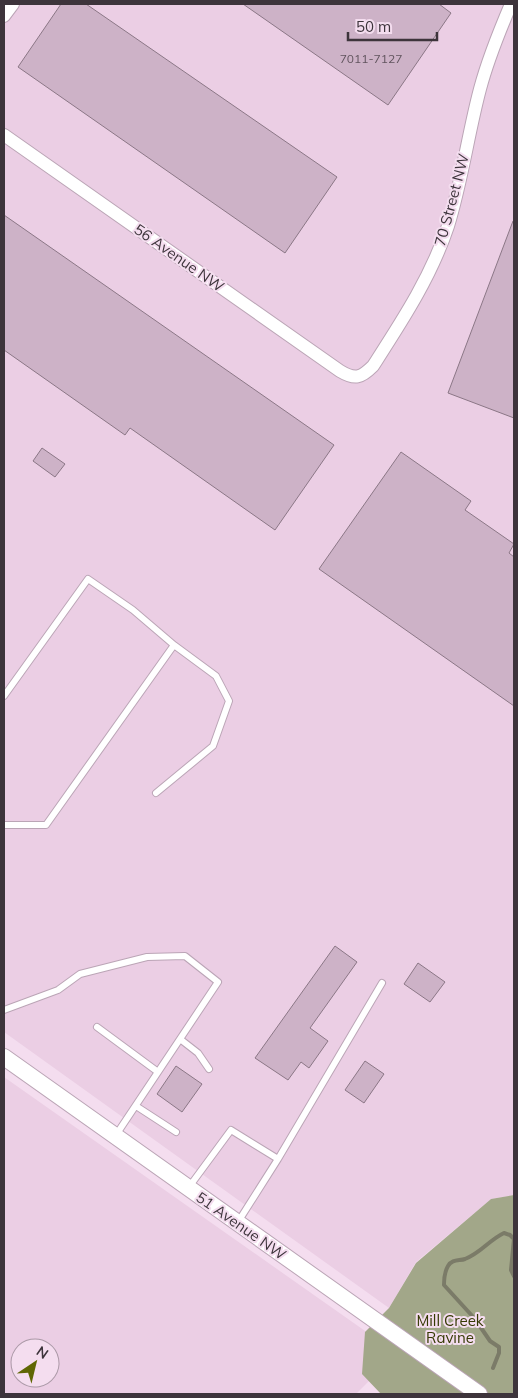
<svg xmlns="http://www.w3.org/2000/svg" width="518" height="1398" font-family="Mulish,sans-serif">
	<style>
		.built { fill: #ebcee4; fill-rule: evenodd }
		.forest { fill: #a2a789 }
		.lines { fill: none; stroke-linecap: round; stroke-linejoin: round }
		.stream { stroke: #7b7b68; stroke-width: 4 }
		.building { fill: #cdb2c7; stroke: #8b7786 }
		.service-casing { stroke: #bba5b6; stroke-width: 8 }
		.minor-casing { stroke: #bba5b6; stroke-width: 14 }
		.tertiary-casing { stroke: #bba5b6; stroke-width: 18 }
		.service { stroke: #fff; stroke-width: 6 }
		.minor { stroke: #fff; stroke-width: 12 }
		.tertiary { stroke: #fff; stroke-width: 16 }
		.labels { text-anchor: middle; stroke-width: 4; stroke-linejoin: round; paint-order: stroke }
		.number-label { font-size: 12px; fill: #61545e }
		.street-label { font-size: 15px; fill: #3d343b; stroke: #f4ddef }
		.park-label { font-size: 15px; fill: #363a04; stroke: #f4ddef }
	</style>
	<rect width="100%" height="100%" fill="#f4ddef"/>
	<path class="built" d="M4 4H514V1195L491 1199 416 1262 389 1308 4 1032Z
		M4 1077 395 1352 378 1372 356 1394H4ZM20 1348H50V1378H20Z"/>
	<path class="forest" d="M514 1195V1394H381L362 1374 365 1332 389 1308 416 1263 491 1199Z"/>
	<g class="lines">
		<path class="stream" d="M493 1368 499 1353V1347L490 1341 475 1319 444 1285C444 1279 445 1271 448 1266 452 1259 459 1261 465 1259 481 1253 489 1240 504 1233L510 1235 514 1239 511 1270 514 1276"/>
	</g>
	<path class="building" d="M61 4H86L337 177 285 253 18 67Z
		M243 4H439L451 13 388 105Z
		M4 215 334 445 275 530 130 428 125 435 4 350Z
		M513 221H514V418L448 393Z
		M42 448 65 464 55 477 33 461Z
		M401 452 471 501 465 510 514 544 509 553 514 557V706L319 569Z
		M335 946 357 962 310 1028 328 1041 309 1068 301 1062 288 1080 255 1058Z
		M418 963 445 982 430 1002 404 984Z
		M365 1061 384 1074 364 1103 345 1090Z
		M176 1066 202 1084 182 1112 157 1094Z"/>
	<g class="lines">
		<defs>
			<path id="service" d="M4 696 88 579 133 610 174 645
				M4 825H46L174 645 216 676 229 701 213 746 156 793
				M4 1010 58 990 80 974 147 957 185 956 218 982 116 1135
				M97 1027 158 1072
				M180 1039 198 1053 209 1069
				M136 1106 176 1132
				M189 1187 231 1130 278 1159
				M238 1222 278 1159 382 983"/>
			<path id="minor" d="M4 16 13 4
				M4 135 340 371C355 380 361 378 373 366 402 321 431 277 448 226 462 181 468 134 480 89 488 59 499 32 511 4"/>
			<path id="tertiary" d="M4 1057 479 1394"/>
		</defs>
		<use href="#service" class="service-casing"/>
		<use href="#minor" class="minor-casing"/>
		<use href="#tertiary" class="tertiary-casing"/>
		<use href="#service" class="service"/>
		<use href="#minor" class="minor"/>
		<use href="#tertiary" class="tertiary"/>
	</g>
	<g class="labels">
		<g class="number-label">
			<text x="371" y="63">7011-7127</text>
		</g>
		<g class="street-label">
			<text transform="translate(452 200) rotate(-75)" y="5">70 Street NW</text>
			<text transform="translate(179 258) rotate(35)" y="5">56 Avenue NW</text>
			<text transform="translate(241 1226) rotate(35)" y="5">51 Avenue NW</text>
		</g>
		<g class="park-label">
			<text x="450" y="1326">Mill Creek<tspan x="450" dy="17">Ravine</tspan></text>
		</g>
	</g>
	<rect width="518" height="1398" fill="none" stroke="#3d343b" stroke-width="10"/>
	<g transform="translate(35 1363) rotate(35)"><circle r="24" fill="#f4ddef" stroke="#ab99a7"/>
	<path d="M0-4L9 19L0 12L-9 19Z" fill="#5f6603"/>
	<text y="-8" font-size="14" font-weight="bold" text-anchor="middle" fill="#3d343b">N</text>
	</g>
	<path d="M348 32v8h89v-8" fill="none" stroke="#3d343b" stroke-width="2.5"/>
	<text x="356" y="32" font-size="15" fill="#3d343b" stroke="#f4ddef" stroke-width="4" paint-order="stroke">50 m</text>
</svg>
